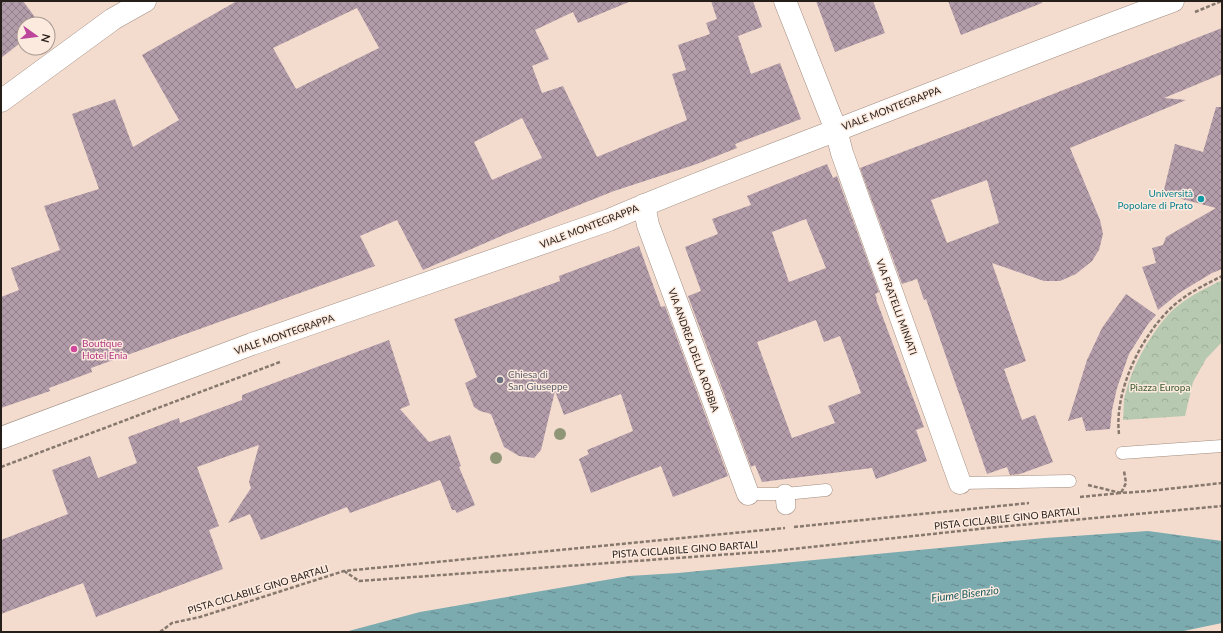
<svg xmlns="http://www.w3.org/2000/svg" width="1223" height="633" font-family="Lato,sans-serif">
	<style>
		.park { fill: url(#park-crowns) }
		.water { fill: url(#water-ripples) }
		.building { fill: url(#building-cross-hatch); fill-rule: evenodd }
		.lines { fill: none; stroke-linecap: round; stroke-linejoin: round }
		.service-casing { stroke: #a28d80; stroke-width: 13 }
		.pedestrian-casing { stroke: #a28d80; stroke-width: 20 }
		.minor-casing { stroke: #a28d80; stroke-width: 23 }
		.tertiary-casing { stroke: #a28d80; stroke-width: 23 }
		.path { stroke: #87786e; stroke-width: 2.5; stroke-dasharray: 4 2; stroke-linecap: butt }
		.service { stroke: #fff; stroke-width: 12 }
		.pedestrian { stroke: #fff; stroke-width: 19 }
		.minor { stroke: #fff; stroke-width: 22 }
		.tertiary { stroke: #fff; stroke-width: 22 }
		.tree { fill: #8e9677 }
		.culture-dot { fill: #0f9aa8; stroke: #fdeadf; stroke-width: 1.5 }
		.hotel-dot { fill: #d1479c; stroke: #fdeadf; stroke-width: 1.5 }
		.worship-dot { fill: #6b7280; stroke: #fdeadf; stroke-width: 1.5 }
		.labels { text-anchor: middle; stroke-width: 3; stroke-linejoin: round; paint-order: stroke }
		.street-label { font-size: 10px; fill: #261e19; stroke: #fdeadf }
		.culture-label { font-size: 10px; fill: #0d838f; stroke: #fdeadf; text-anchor: end }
		.hotel-label { font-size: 10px; fill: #b23c85; stroke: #fdeadf; text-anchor: start }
		.worship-label { font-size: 10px; fill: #5b616d; stroke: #fdeadf; text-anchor: start }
		.park-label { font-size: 10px; fill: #3b5d2f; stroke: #fdeadf }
		.water-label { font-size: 11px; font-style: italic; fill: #13585d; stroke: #fdeadf }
	</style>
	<defs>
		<pattern id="park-crowns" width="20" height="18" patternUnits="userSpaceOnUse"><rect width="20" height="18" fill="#b7cab1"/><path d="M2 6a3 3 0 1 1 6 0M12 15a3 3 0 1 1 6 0" fill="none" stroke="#9dad98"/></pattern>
		<pattern id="water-ripples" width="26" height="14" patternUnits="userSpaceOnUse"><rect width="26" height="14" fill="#7baaaf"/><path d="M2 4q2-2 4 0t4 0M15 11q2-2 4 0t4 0" fill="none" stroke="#658a8e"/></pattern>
		<pattern id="building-cross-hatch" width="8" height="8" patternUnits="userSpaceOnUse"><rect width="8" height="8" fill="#b39ca9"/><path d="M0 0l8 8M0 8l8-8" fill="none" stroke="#917f89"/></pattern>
	</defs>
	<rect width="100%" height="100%" fill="#f3dcce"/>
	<path class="park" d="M1222 281V342L1206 359 1193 382 1185 416 1123 420C1124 412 1123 403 1125 395 1132 367 1148 338 1167 316 1180 301 1200 291 1218 282Z"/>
	<path class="water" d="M1148 531 1222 541V623L1179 632H345L420 612 629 576 678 573 1045 538Z"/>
	<path class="building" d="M1 1H23L40 24H24V40L1 58Z
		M237 1H629V2L578 23 573 12 535 30 549 59 532 66 542 93 563 86 597 157 687 120 672 74 686 70 678 45 710 34 706 23 717 19 711 1H753L762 27 738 36 751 74 780 63 801 119 735 144 737 148 697 164 614 191 506 234 423 270 397 220 360 236 375 266 91 368 92 372 49 388 50 391 1 408V297L19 290 11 268 60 250 44 206 99 189 72 114 115 99 133 147 179 120 142 55ZM357 8 379 48 296 89 273 48ZM522 118 542 158 492 180 474 142Z
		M816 1H873L885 33 835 52Z
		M948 1H1042V3L961 35Z
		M1222 28V74L1164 98 1186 100 1070 148 1100 220 1103 234 1099 250 1092 261 1076 274 1060 281H1044L992 263 1026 361 1004 369 1022 420 1035 415 1053 462 1020 474 1010 475 1007 467 987 474 926 299 924 300 917 279 902 284 860 168 971 126ZM987 180 999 223 947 243 931 200Z
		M1216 107H1222V269L1212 273 1179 293 1158 310 1142 267 1156 263 1152 248 1163 245 1166 237 1216 208 1163 194 1175 144 1203 152Z
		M827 164 833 178 837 176 879 292 875 294 877 299H876L924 427 916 430 927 461 876 479 872 468 762 482 755 465 751 467 688 296 701 291 685 247 718 234 712 219 751 205 747 196ZM806 219 826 268 789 282 772 232ZM816 320 824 342 840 336 861 393 828 406 835 423 792 438 757 342Z
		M639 246 661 307 665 306 728 476 673 497 661 466 591 493 579 459 589 454 587 450 633 431 621 394 564 415 555 391 541 450 534 458 519 456 504 447 491 414 480 411 474 407 465 383 477 377 454 319 560 281 559 276Z
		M1126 294 1156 315 1148 324 1129 354 1117 388 1112 410 1110 429 1086 431 1082 417 1068 421 1087 360 1102 328Z
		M389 340 410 405 400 409 429 442 450 435 461 466 459 467 475 505 457 513 455 510H452L440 480 350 513 347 507 261 540 250 514 228 523 251 488 249 482 259 445 197 467 219 526 209 530 223 569 96 617 83 583 1 614V540L68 514 52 470 90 456 98 478 137 463 128 437 179 418 180 423 242 400V395Z"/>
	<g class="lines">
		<defs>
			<path id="service" d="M1122 453 1222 446
				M960 483 1070 481
				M748 494H785L826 490"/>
			<path id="pedestrian" d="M785 494 786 505"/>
			<path id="minor" d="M785 1 836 130 842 153 960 483
				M1 101 113 19 145 1
				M644 205 648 225 748 494"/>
			<path id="tertiary" d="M1 438 252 344 609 220C690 185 773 155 855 123 961 82 1066 40 1173 1"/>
		</defs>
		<use href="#service" class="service-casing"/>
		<use href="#pedestrian" class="pedestrian-casing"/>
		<use href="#minor" class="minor-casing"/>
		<use href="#tertiary" class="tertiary-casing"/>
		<path class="path" d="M1195 12 1222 1
			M1119 434C1114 391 1141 336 1172 307 1187 293 1205 285 1222 276
			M1 467 280 362
			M1088 485 1121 493 1149 491 1222 483
			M1080 497 1121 493 1126 483 1124 471
			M794 527 1029 503
			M344 571 359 581 774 551 988 528 1222 506
			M160 632 172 623 200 617 344 571 785 528"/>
		<use href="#service" class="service"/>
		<use href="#pedestrian" class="pedestrian"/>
		<use href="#minor" class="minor"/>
		<use href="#tertiary" class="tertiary"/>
	</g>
	<g class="tree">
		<circle cx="560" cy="434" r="6"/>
		<circle cx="496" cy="458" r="6"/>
	</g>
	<circle class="culture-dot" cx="1201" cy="199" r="4"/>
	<circle class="hotel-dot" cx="74" cy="349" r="4"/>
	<circle class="worship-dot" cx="500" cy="380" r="4"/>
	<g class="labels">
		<g class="street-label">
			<text transform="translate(891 108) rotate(-21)" y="4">VIALE MONTEGRAPPA</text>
			<text transform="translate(589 226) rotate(-21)" y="4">VIALE MONTEGRAPPA</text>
			<text transform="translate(897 307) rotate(70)" y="4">VIA FRATELLI MINIATI</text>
			<text transform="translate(284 334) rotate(-19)" y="4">VIALE MONTEGRAPPA</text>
			<text transform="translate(694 350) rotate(70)" y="4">VIA ANDREA DELLA ROBBIA</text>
			<text transform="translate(1007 518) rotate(-6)" y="4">PISTA CICLABILE GINO BARTALI</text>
			<text transform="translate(685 549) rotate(-4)" y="4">PISTA CICLABILE GINO BARTALI</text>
			<text transform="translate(258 589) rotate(-17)" y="4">PISTA CICLABILE GINO BARTALI</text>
		</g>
		<g class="culture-label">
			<text x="1193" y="197">Università<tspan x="1193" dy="12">Popolare di Prato</tspan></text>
		</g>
		<g class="hotel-label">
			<text x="82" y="347">Boutique<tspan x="82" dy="12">Hotel Enia</tspan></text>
		</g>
		<g class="worship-label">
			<text x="508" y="378">Chiesa di<tspan x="508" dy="12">San Giuseppe</tspan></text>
		</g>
		<g class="park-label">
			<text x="1160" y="391">Piazza Europa</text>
		</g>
		<g class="water-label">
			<text transform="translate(965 594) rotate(-7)" y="4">Fiume Bisenzio</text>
		</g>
	</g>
	<rect width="1223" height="633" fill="none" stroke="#261e19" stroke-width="4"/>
	<g transform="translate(36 36) rotate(104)"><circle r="19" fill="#fdeadf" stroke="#a79890"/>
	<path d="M0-3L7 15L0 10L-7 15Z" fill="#bc459b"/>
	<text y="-6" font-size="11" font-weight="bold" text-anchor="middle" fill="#261e19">N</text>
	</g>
</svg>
